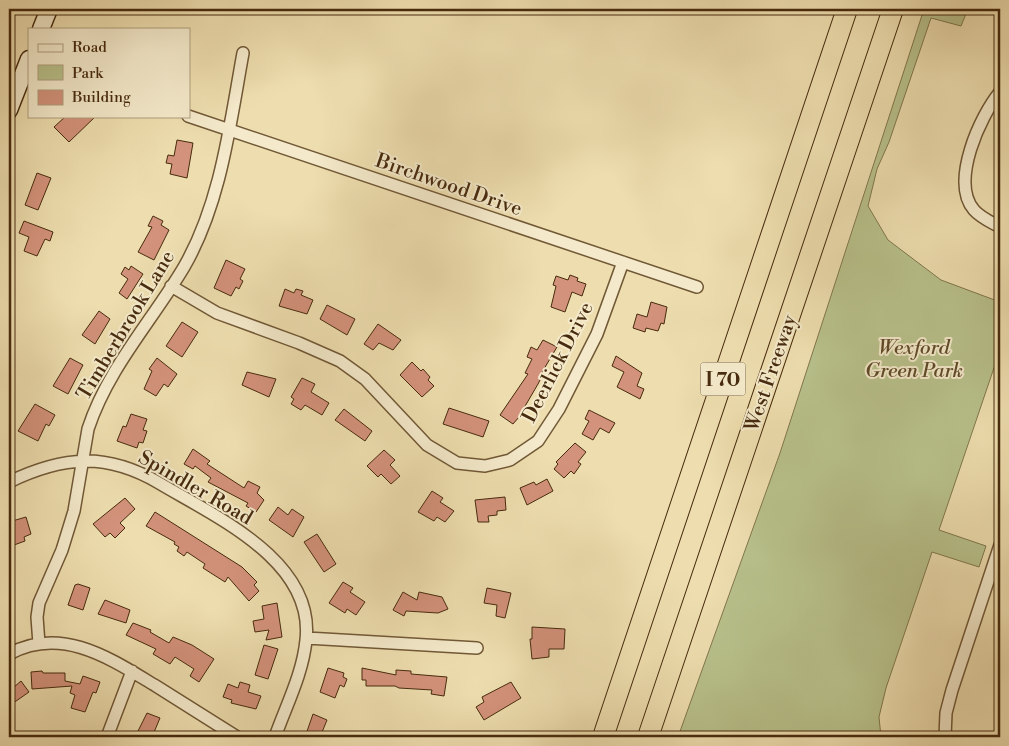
<svg xmlns="http://www.w3.org/2000/svg" width="1009" height="746" font-family="'Libre Bodoni',serif">
	<style>
		.green { fill: #b8c18b; stroke: #80764c }
		.building { fill: #d3927b; stroke: #472b0e }
		.lines { fill: none; stroke-linecap: round; stroke-linejoin: round }
		.minor-casing { stroke: #715836; stroke-width: 14 }
		.secondary-casing { stroke: #472b0e; stroke-width: 19 }
		.motorway-casing { stroke: #472b0e; stroke-width: 22 }
		.minor { stroke: #f4eacb; stroke-width: 11 }
		.secondary { stroke: #f4eacb; stroke-width: 16 }
		.motorway { stroke: #eedeaf; stroke-width: 20 }
		.labels { text-anchor: middle; stroke-width: 4; stroke-linejoin: round; paint-order: stroke }
		.shield { fill: #f4eacb; stroke: #7b6447; stroke-width: 1 }
		.shield-label { font-size: 19px; font-weight: bold; fill: #472b0e }
		.street-label { font-size: 20px; fill: #472b0e; stroke: #f4eacb }
		.park-label { font-size: 20px; font-style: italic; fill: #5e4927; stroke: #f4eacb }
	</style>
	<rect width="100%" height="100%" fill="#eedeaf"/>
	<filter id="stains"><feTurbulence type="fractalNoise" baseFrequency=".004" numOctaves="4"/><feColorMatrix values="0 0 0 0 .2 0 0 0 0 .09 0 0 0 0 .02 0 0 0 .5 -.17"/></filter>
	<radialGradient id="worn" r=".72"><stop offset=".6" stop-color="#630" stop-opacity="0"/><stop offset="1" stop-color="#630" stop-opacity=".3"/></radialGradient>
	<path class="green" d="M924 9H968L961 26 931 18 889 142 877 169 868 206 888 240 941 280 1000 302V350L939 530 986 546 979 567 932 552 886 688 879 717 881 737H678L780 453Z"/>
	<path class="building" d="M66 116H96L69 142 54 127Z
		M177 140 193 143 187 178 170 174 172 164 166 163 168 155 174 156Z
		M37 173 51 178 38 210 25 205Z
		M153 216 163 221 161 225 169 230 154 260 138 252 152 227 148 226Z
		M24 221 53 232 50 241 45 239 37 256 24 251 29 237 19 233Z
		M226 260 245 269 240 279 243 281 239 289 236 287 231 296 214 288Z
		M131 266 143 274 127 299 119 293 128 279 121 274 125 267 129 270Z
		M570 275 578 278 577 281 586 284 582 296 572 292 565 312 551 307 556 286 553 285 556 276 568 280Z
		M285 289 294 293 296 289 303 291 301 295 313 300 307 314 279 306Z
		M651 302 667 307 664 324 661 323 658 331 646 328 645 332 633 328 637 314 647 317Z
		M327 305 355 319 347 335 320 319Z
		M99 311 110 319 95 344 82 335Z
		M182 322 198 332 182 357 166 346Z
		M378 324 401 340 393 350 379 343 373 350 364 344Z
		M543 340 557 347 541 374H543L538 384 524 408 526 409 513 424 500 415 528 374 525 373 532 359 527 357 531 347 537 350Z
		M616 356 642 373 637 386 644 389 640 399 617 387 624 372 612 366Z
		M70 358 83 365 68 394 53 386Z
		M157 358 177 374 168 387 164 384 156 396 144 389 152 371 149 369Z
		M412 362 421 371 423 369 430 377 428 380 434 386 422 397 400 375Z
		M247 372 276 379 269 397 242 385Z
		M302 378 315 384 311 392 329 403 322 415 305 405 301 410 291 404 294 399 291 397Z
		M35 404 55 415 49 426 46 424 38 441 18 431Z
		M449 408 489 421 483 437 443 424Z
		M344 409 372 431 365 441 335 420Z
		M589 410 615 423 609 433 600 428 593 440 582 434 589 421 585 419Z
		M131 414 147 419 143 430 147 431 143 443 139 442 137 448 117 441 123 426 126 427Z
		M575 443 586 452 578 462 581 464 574 474 571 471 564 478 554 469 558 464 556 462Z
		M193 449 210 461 207 464 244 488 248 481 260 487 257 493 264 500 256 512 246 506 248 503 208 482 211 478 195 466 193 469 184 464Z
		M384 450 395 460 390 465 400 476 391 484 381 474 378 477 367 466Z
		M547 479 553 491 527 505 520 488 534 482 536 485Z
		M432 491 443 498 440 502 454 511 445 522 437 517 434 521 418 512Z
		M505 497 506 510 497 511V515L488 516 489 522H478L475 500Z
		M125 498 135 509 120 523 125 528 115 538 110 533 105 537 93 524Z
		M278 507 288 515 292 509 304 517 293 537 269 520Z
		M155 512 242 567 257 582 254 585 259 591 249 601 228 577 225 582 203 568 205 564 187 552 184 556 177 551 179 547 174 544 175 542 146 526Z
		M26 517 31 534 24 537 25 541 14 545 12 540 9 541V522Z
		M317 534 336 564 324 572 304 542Z
		M343 582 353 588 350 592 365 602 356 615 347 609 345 613 329 603Z
		M78 584 90 588 83 610 68 605 75 585Z
		M487 588 511 593 505 618 496 616 497 605 484 603Z
		M403 592 417 600 419 592 442 597 448 609 438 613 406 611 404 616 393 610Z
		M105 600 130 610 126 623 98 614Z
		M277 603 282 637 266 640 269 630 255 632 253 621 264 619 262 606Z
		M133 623 151 630 150 632 169 643 173 637 192 645 214 659 199 682 190 676 194 669 175 657 170 664 153 654 156 649 126 635Z
		M532 627 565 629 564 649H549V657L532 659 530 639H532Z
		M264 645 278 649 268 679 255 675Z
		M328 668 344 673 343 677 347 679 344 687 340 685 335 698 320 692Z
		M362 668 396 675V670L411 671V674L447 677 444 696 431 694 432 690 399 688 395 686H366V680H362Z
		M42 671 43 673H65V681L80 684 83 676 100 682 96 693 93 692 85 712 71 708 75 695 70 693 72 686 32 689 31 672Z
		M9 680 14 687 21 681 29 692 9 706Z
		M240 682 250 685 248 692 261 696 256 709 231 703 232 700 223 697 228 684 238 688Z
		M511 682 521 698 484 720 476 707 484 702 482 697Z
		M147 713 160 718 152 737 137 733Z
		M313 714 327 720 320 737H305Z"/>
	<g class="lines">
		<defs>
			<path id="minor" d="M1000 92C980 116 950 182 974 210 981 218 991 222 1000 227
				M188 116 697 287
				M171 286 217 313 299 343 340 361 365 379 427 445 457 463 485 466 510 460 538 441 559 409 597 334 623 262
				M9 482C63 456 106 452 159 483 216 517 315 561 306 640 303 673 286 706 275 737
				M307 638 477 648
				M39 644 37 617 39 603 62 550 74 511 88 429C108 368 152 321 184 267 221 203 230 124 243 53
				M9 654C62 625 111 659 156 686 183 703 210 720 237 737
				M107 737 132 671
				M945 737 946 713 952 690 1000 545"/>
			<path id="secondary" d="M41 29 49 9
				M9 110 29 59"/>
			<path id="motorway" d="M603 737 847 9
				M648 737 893 9"/>
		</defs>
		<use href="#minor" class="minor-casing"/>
		<use href="#secondary" class="secondary-casing"/>
		<use href="#motorway" class="motorway-casing"/>
		<use href="#minor" class="minor"/>
		<use href="#secondary" class="secondary"/>
		<use href="#motorway" class="motorway"/>
	</g>
	<g class="labels">
		<rect class="shield" x="700.5" y="362.5" width="45" height="33" rx="4"/>
		<g class="shield-label">
			<text x="723" y="386">I 70</text>
		</g>
		<g class="street-label">
			<text transform="translate(449 184) rotate(19)" y="7">Birchwood Drive</text>
			<text transform="translate(125 325) rotate(-59)" y="7">Timberbrook Lane</text>
			<text transform="translate(557 362) rotate(-63)" y="7">Deerlick Drive</text>
			<text transform="translate(770 373) rotate(-71)" y="7">West Freeway</text>
			<text transform="translate(196 487) rotate(30)" y="7">Spindler Road</text>
		</g>
		<g class="park-label">
			<text x="914" y="354">Wexford<tspan x="914" dy="23">Green Park</tspan></text>
		</g>
	</g>
	<rect width="1009" height="746" fill="none" stroke="#eedeaf" stroke-width="30"/>
	<rect x="10" y="10" width="989" height="726" fill="none" stroke="#472b0e" stroke-width="2.5"/>
	<rect x="15" y="15" width="979" height="716" fill="none" stroke="#472b0e"/>
	<rect x="28" y="28" width="162" height="90" fill="#f4eacb" stroke="#af9e7f"/>
	<rect x="38" y="44" width="25" height="8" fill="#f4eacb" stroke="#af9e7f"/>
	<text x="72" y="52" font-size="15" fill="#472b0e">Road</text>
	<rect x="38" y="65" width="25" height="15" fill="#b8c18b" stroke="#af9e7f"/>
	<text x="72" y="78" font-size="15" fill="#472b0e">Park</text>
	<rect x="38" y="90" width="25" height="15" fill="#d3927b" stroke="#af9e7f"/>
	<text x="72" y="102" font-size="15" fill="#472b0e">Building</text>
	<rect width="100%" height="100%" filter="url(#stains)"/>
	<rect width="100%" height="100%" fill="url(#worn)"/>
</svg>
